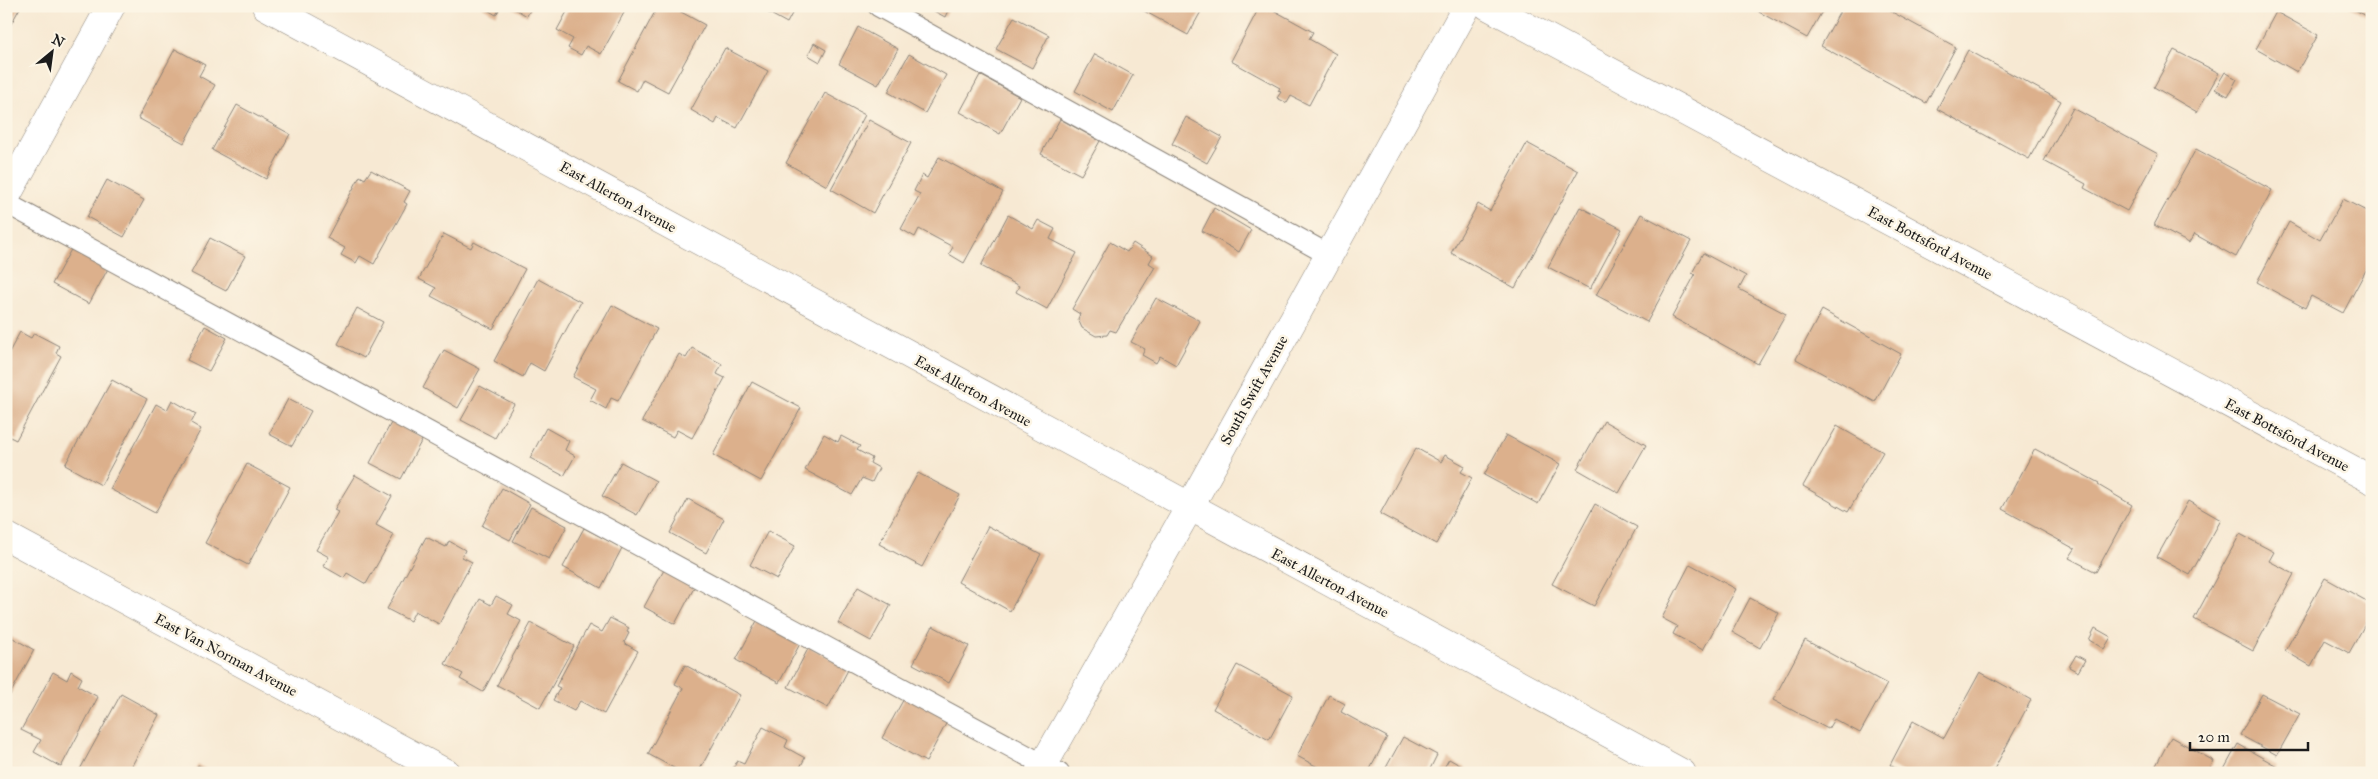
<svg xmlns="http://www.w3.org/2000/svg" width="2378" height="779" font-family="'IM FELL Great Primer',serif">
	<style>
		.building { fill: #dcb08c }
		.lines { fill: none; stroke-linecap: round; stroke-linejoin: round }
		.lane-casing { stroke: #8a8278; stroke-width: 22 }
		.street-casing { stroke: #8a8278; stroke-width: 29 }
		.lane { stroke: #fff; stroke-width: 20 }
		.street { stroke: #fff; stroke-width: 28 }
		.labels { text-anchor: middle; stroke-width: 5; stroke-linejoin: round; paint-order: stroke }
		.street-label { font-size: 15px; fill: #1c1c1c; stroke: #fcf5e5 }
	</style>
	<rect width="100%" height="100%" fill="#fcf5e5"/>
	<filter id="ink" filterUnits="userSpaceOnUse"><feTurbulence type="fractalNoise" baseFrequency=".02" numOctaves="2"/><feDisplacementMap in="SourceGraphic" scale="10" xChannelSelector="R" yChannelSelector="G"/><feConvolveMatrix kernelMatrix="1 2 1 2 8 2 1 2 1" color-interpolation-filters="sRGB"/></filter>
	<filter id="wash" filterUnits="userSpaceOnUse"><feTurbulence type="fractalNoise" baseFrequency=".0096" numOctaves="4" result="noise"/><feDisplacementMap in="SourceGraphic" scale="20" xChannelSelector="R" yChannelSelector="G"/><feGaussianBlur stdDeviation="1.12" result="paint"/><feColorMatrix in="noise" values="0 0 0 0 0 0 0 0 0 0 0 0 0 0 0 0 0 1.4 0 .05"/><feComposite in="paint" operator="in"/></filter>
	<g filter="url(#wash)">
		<rect width="100%" height="100%" fill="#f7e9d3"/>
		<g id="blocks">
			<path class="building" d="M6 6H21L6 33Z
				M481 6H501L496 15Z
				M510 6H532L527 16Z
				M570 6H616L625 11 601 54 586 46 581 55 568 48 573 39 557 30Z
				M658 6H670L705 25 668 92 643 79 637 91 618 81Z
				M756 6H796L787 23Z
				M925 6H950L945 17Z
				M1135 6H1204L1188 35Z
				M1260 6H1266L1313 32 1309 39 1336 54 1309 105 1291 96 1287 103 1277 98 1281 92 1278 91 1280 88 1231 61Z
				M1762 6H1825L1807 38 1759 12Z
				M1843 6H1881L1956 47 1926 103 1821 46Z
				M2348 6H2372V19Z
				M2276 12 2318 35 2297 72 2256 49Z
				M1014 17 1049 35 1032 68 996 49Z
				M858 27 898 49 878 85 839 64Z
				M814 43 826 50 820 62 808 55Z
				M725 48 768 71 737 128 718 118 715 124 691 110Z
				M175 49 205 65 199 76 215 85 184 143 138 118Z
				M1968 50 2061 101 2029 159 1937 109Z
				M2174 50 2219 73 2197 112 2154 87Z
				M909 54 946 75 925 113 888 92Z
				M1095 54 1133 75 1113 112 1075 91Z
				M2225 72 2237 79 2228 96 2215 89Z
				M980 75 1020 97 1000 134 960 112Z
				M825 93 865 115 827 186 786 163Z
				M237 105 290 134 266 179 212 150Z
				M2073 108 2158 154 2127 211 2084 188 2086 184 2044 161Z
				M1186 117 1222 137 1207 163 1172 144Z
				M1060 119 1100 141 1081 175 1041 154Z
				M869 120 911 143 873 213 831 189Z
				M1527 143 1578 171 1515 288 1451 253 1478 204 1490 211Z
				M2196 149 2272 190 2236 257 2194 234 2189 243 2154 225Z
				M939 157 1003 192 964 263 949 254 953 247 919 229 915 237 901 229 920 194 914 191 922 175 927 178Z
				M371 170 410 191 404 202 407 204 374 264 360 256 356 263 341 255 345 248 327 238 360 176 365 179Z
				M107 180 144 200 124 237 87 217Z
				M2343 199 2372 214V259L2343 313 2311 296 2305 308 2257 282 2289 222 2320 240Z
				M1580 207 1622 229 1590 289 1548 267Z
				M1214 208 1251 230 1239 252 1202 231Z
				M1641 214 1691 241 1647 322 1596 295Z
				M1008 215 1033 229 1038 220 1055 229 1050 239 1077 253 1047 309 1016 292 1019 286 981 266Z
				M444 234 471 248 474 242 525 269 493 329 431 296 436 288 419 279Z
				M210 238 245 256 226 291 191 273Z
				M1110 242 1127 252 1133 243 1153 256 1149 263 1155 267 1116 332 1110 330 1107 335 1096 336 1082 328 1078 319 1080 314 1072 309Z
				M74 244 111 263 89 304 52 284Z
				M1703 253 1746 276 1739 289 1786 314 1758 364 1672 317 1695 275 1692 273Z
				M538 279 581 302 544 371 530 363 523 377 494 361Z
				M1156 298 1200 321 1176 365 1160 356 1156 363 1142 355 1145 349 1131 342Z
				M612 305 657 329 618 401 611 398 606 409 590 400 596 389 573 377Z
				M357 308 383 322 364 358 338 344Z
				M1822 310 1901 354 1875 402 1796 359Z
				M2372 315V331L2365 327Z
				M205 326 227 338 209 371 187 360Z
				M20 332 31 338 34 333 59 346 56 353 61 356 16 440 6 435V358Z
				M692 348 722 364 717 374 725 378 692 438 677 430 673 437 642 421 679 354 686 358Z
				M444 350 480 369 458 408 423 388Z
				M112 380 147 399 101 485 65 465Z
				M752 382 801 408 761 481 713 455Z
				M480 386 514 404 495 438 461 420Z
				M288 399 311 411 292 446 269 434Z
				M172 400 196 414 191 423 201 429 155 513 110 489 156 404 167 410Z
				M392 421 423 438 401 479 370 463Z
				M1604 421 1646 445 1619 493 1577 469Z
				M1837 426 1883 452 1848 512 1803 486Z
				M546 428 569 441 565 450 575 456 564 476 530 458Z
				M824 434 838 442 841 436 860 446 857 450 872 458 870 463 879 468 872 482 862 478 852 495 805 470Z
				M1506 435 1560 464 1538 504 1484 475Z
				M1416 448 1441 462 1445 455 1465 466 1461 472 1472 478 1436 544 1380 514Z
				M2035 449 2099 483 2098 485 2132 505 2096 572 2069 558 2075 549 2002 509Z
				M621 462 656 481 637 515 602 496Z
				M247 464 290 487 248 565 205 543Z
				M918 473 960 495 922 567 879 544Z
				M355 475 392 496 376 525 394 535 366 584 347 573 344 578 323 566 329 557 316 550 338 512 334 510Z
				M502 488 530 504 510 540 482 526Z
				M688 499 724 519 706 553 670 533Z
				M2188 501 2221 520 2190 575 2157 557Z
				M1595 504 1637 527 1594 606 1552 584Z
				M531 507 567 526 549 559 513 541Z
				M988 526 1041 554 1010 611 958 582Z
				M584 528 622 548 601 588 563 567Z
				M768 531 795 546 777 579 750 565Z
				M2240 534 2274 552 2269 561 2294 574 2253 651 2194 619Z
				M426 537 446 547 449 541 465 550 462 557 472 562 439 624 415 611 410 621 387 609Z
				M1690 564 1736 589 1703 650 1673 634 1677 626 1662 618Z
				M664 570 695 586 675 624 644 607Z
				M2325 578 2372 604V612L2349 653 2325 640 2311 666 2285 651Z
				M858 587 891 605 871 641 838 623Z
				M496 596 513 605 508 614 521 621 483 692 460 679 463 674 445 664 480 599 491 605Z
				M1750 598 1779 613 1760 648 1732 632Z
				M759 617 802 640 779 683 736 660Z
				M610 618 629 628 627 632 629 633 624 643 638 651 604 714 580 701 574 711 553 700 560 688 556 686 589 625 602 632Z
				M531 623 574 646 540 708 497 685Z
				M933 626 969 646 949 683 913 664Z
				M2095 628 2111 637 2104 649 2089 640Z
				M6 634 34 650 6 702Z
				M1805 640 1887 684 1860 733 1834 719 1828 729 1773 700Z
				M809 647 849 668 828 708 788 687Z
				M2076 655 2085 660 2078 672 2069 667Z
				M685 665 740 695 698 773H683L648 754 683 688 675 684Z
				M1237 665 1293 695 1269 740 1213 709Z
				M71 671 82 678 78 686 98 697 61 767 34 752 41 740 21 730 53 672 67 680Z
				M1980 672 2031 700 1992 773H1904L1890 765 1913 721 1944 738Z
				M121 694 159 715 128 773H78Z
				M2262 694 2300 714 2277 755 2240 735Z
				M906 695 949 718 926 762 882 738Z
				M1329 695 1345 704 1341 712 1387 737 1368 773H1329L1297 756Z
				M763 727 788 740 785 747 805 758 797 773H731L737 761 744 764Z
				M1403 737 1437 755 1428 773H1383Z
				M2171 737 2214 761 2207 773H2152Z
				M2238 744 2277 766 2274 773H2222Z
				M1449 759 1474 773H1441Z
				M198 765 212 773H193Z"/>
		</g>
	</g>
	<g filter="url(#ink)">
		<use href="#blocks" fill-opacity="0" stroke="#8a8278" stroke-width="1"/>
		<g class="lines">
			<defs>
				<path id="lane" d="M878 6 1329 255
					M6 203 1059 773"/>
				<path id="street" d="M266 6 1682 773
					M1488 6 2372 480
					M6 197 111 6
					M6 536 446 773
					M1039 773 1189 508 1467 6"/>
			</defs>
			<use href="#lane" class="lane-casing"/>
			<use href="#street" class="street-casing"/>
			<use href="#lane" class="lane"/>
			<use href="#street" class="street"/>
		</g>
	</g>
	<g class="labels">
		<g class="street-label">
			<text transform="translate(618 197) rotate(29)" y="5">East Allerton Avenue</text>
			<text transform="translate(1930 243) rotate(28)" y="5">East Bottsford Avenue</text>
			<text transform="translate(1254 390) rotate(-61)" y="5">South Swift Avenue</text>
			<text transform="translate(973 391) rotate(29)" y="5">East Allerton Avenue</text>
			<text transform="translate(2287 435) rotate(28)" y="5">East Bottsford Avenue</text>
			<text transform="translate(1330 583) rotate(28)" y="5">East Allerton Avenue</text>
			<text transform="translate(226 655) rotate(28)" y="5">East Van Norman Avenue</text>
		</g>
	</g>
	<rect width="2378" height="779" fill="none" stroke="#fcf5e5" stroke-width="25"/>
	<g transform="translate(52 52) rotate(29)" stroke="#fcf5e5" stroke-width="4" paint-order="stroke">
	<path d="M0-4L9 19L0 12L-9 19Z" fill="#1c1c1c"/>
	<text y="-8" font-size="14" font-weight="bold" text-anchor="middle" fill="#1c1c1c">N</text>
	</g>
	<path d="M2190 742v8h118v-8" fill="none" stroke="#1c1c1c" stroke-width="2.5"/>
	<text x="2198" y="742" font-size="15" fill="#1c1c1c" stroke="#fcf5e5" stroke-width="4" paint-order="stroke">20 m</text>
</svg>
